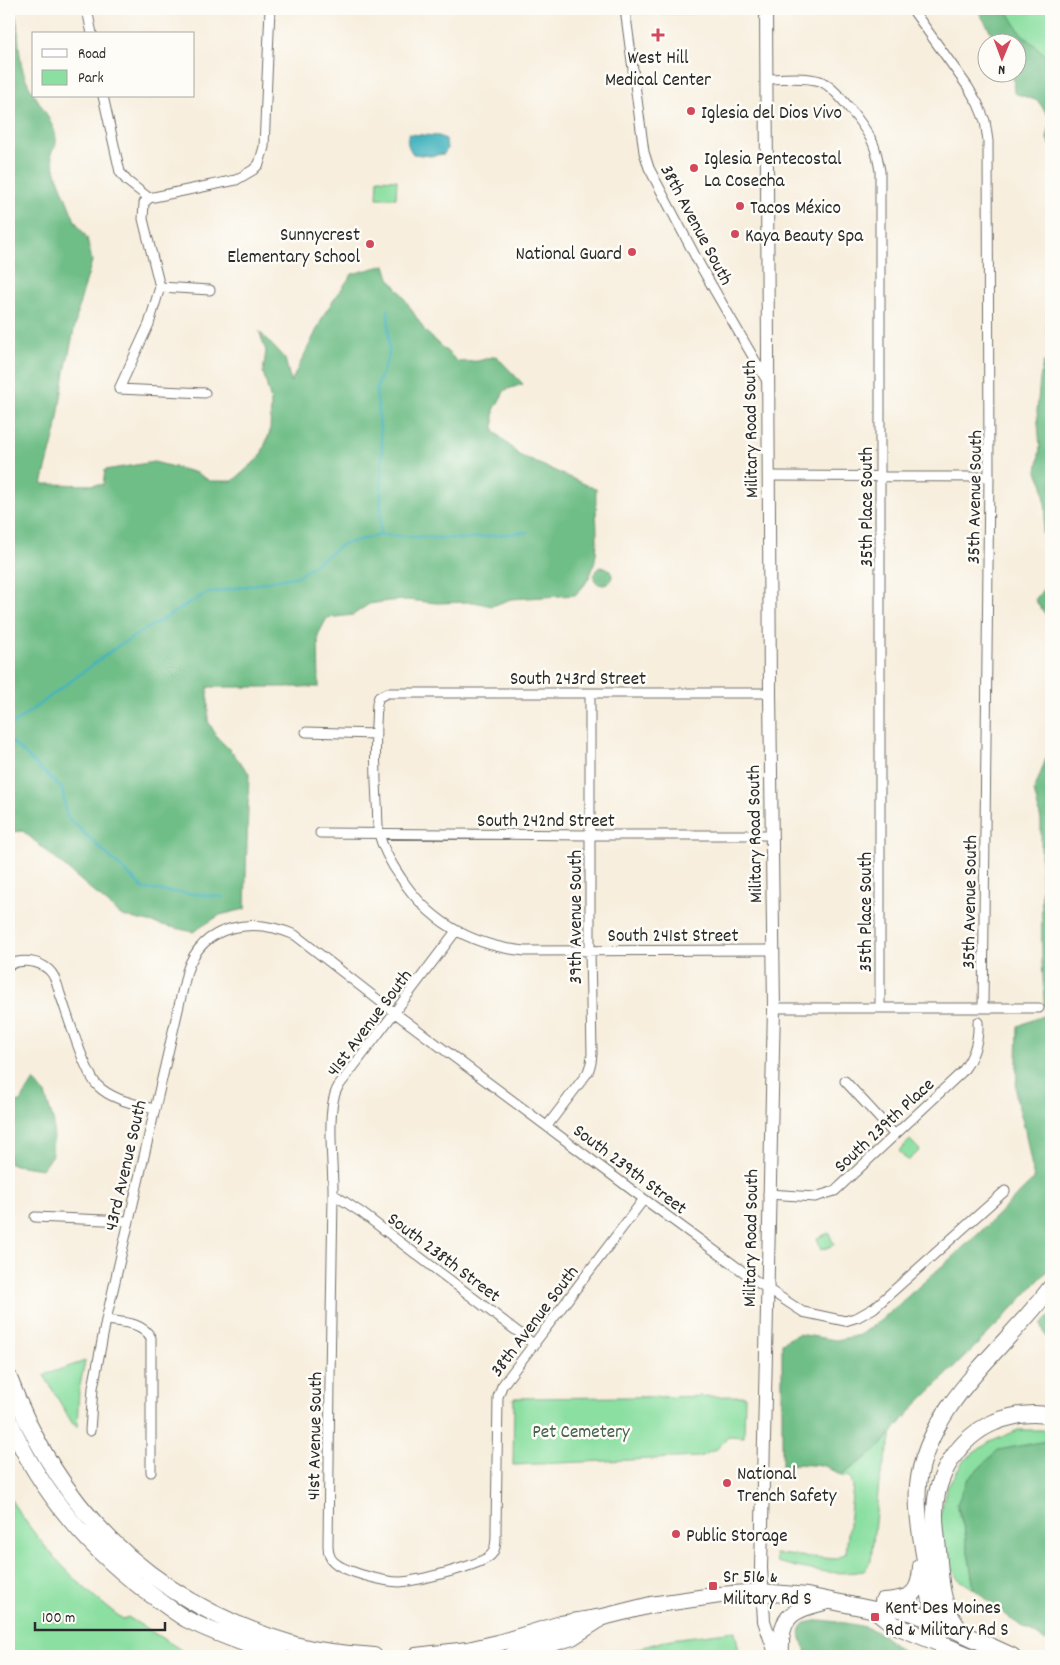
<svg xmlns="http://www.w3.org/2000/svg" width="1060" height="1665" font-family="Dekko,sans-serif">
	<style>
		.green { fill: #8bdfa1; stroke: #5b8566 }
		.forest { fill: #70be87; stroke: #4e7459 }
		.water { fill: #45b4be; stroke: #387074 }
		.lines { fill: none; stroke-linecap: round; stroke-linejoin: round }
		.stream { stroke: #45b4be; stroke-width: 2.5 }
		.street-casing { stroke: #726f69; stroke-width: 11 }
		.secondary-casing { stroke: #726f69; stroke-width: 14 }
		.highway-casing { stroke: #726f69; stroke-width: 18 }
		.street { stroke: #fff; stroke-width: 9 }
		.secondary { stroke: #fff; stroke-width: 12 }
		.highway { stroke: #fff; stroke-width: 16 }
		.poi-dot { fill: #d1495b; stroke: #fdfcf7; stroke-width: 2 }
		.labels { text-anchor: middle; stroke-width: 5; stroke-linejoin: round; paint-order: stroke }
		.poi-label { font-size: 19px; fill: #2b2b2b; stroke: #fdfcf7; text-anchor: start }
		.street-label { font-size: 19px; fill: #2b2b2b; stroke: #fdfcf7 }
		.park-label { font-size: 19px; fill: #48614e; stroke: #fdfcf7 }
	</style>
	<rect width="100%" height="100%" fill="#fdfcf7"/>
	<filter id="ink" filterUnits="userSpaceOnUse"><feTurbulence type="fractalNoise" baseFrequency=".02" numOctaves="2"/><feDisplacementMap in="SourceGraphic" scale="10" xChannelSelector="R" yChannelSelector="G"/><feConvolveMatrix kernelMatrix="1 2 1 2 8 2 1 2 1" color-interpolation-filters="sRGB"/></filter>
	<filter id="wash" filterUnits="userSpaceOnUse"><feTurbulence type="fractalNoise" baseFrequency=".0096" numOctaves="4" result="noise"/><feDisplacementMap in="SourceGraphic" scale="20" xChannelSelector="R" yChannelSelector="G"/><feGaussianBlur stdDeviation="1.12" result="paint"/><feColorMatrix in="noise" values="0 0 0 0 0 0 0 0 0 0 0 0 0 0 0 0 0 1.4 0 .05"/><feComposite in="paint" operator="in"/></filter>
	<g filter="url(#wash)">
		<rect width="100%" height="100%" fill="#f7eedd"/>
		<path class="green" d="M636 9H693V13H637Z
			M994 9H1051V72Z
			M378 179 397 180 396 198H377Z
			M910 1140 920 1150 908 1161 899 1151Z
			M829 1233 834 1245 821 1250 817 1238Z
			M85 1361 79 1390 77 1427 72 1423 44 1375Z
			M745 1396 744 1437 728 1436 717 1449 699 1457 513 1465 514 1398Z
			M1018 1430H1047L1051 1432V1444L1045 1441 957 1504 965 1533 974 1589 957 1578 942 1549 939 1520 946 1490 964 1460 988 1443Z
			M891 1434V1439L879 1483 871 1561 864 1571C835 1576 805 1570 777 1562L775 1554 835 1559 846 1553 853 1486 850 1477 841 1476 879 1448Z
			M9 1497C39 1544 78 1587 123 1619L128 1617 191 1656H9Z
			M735 1631 740 1656H612L671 1639Z"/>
		<path class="forest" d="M9 9H14C21 32 16 59 27 81 34 98 58 124 56 143 56 147 53 150 51 153L57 176 75 221 87 238 92 261 80 302 65 372 56 430 42 484 103 485 105 470 154 462 197 473 210 481H233L260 457 270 432 271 401 263 372 266 351 259 331 285 359 291 382 326 311 352 274 385 265 389 278 401 293 425 331 458 362 478 361 496 356 523 384 505 390 494 410V431L519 455 596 489C594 525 607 568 575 595L511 599 492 606 474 602 436 603 408 600 389 601 369 604 353 615 327 618 318 635 319 687H208V721L217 737 231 751 249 773 245 909 220 915 193 932 122 916 23 831 9 832Z
			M977 9H1009L1008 12 1020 32 1051 60V146L1047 139 1051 120 1038 101 1014 93 1013 73 1018 72V42H1001L991 32Z
			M1051 257V348L1047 331 1048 260Z
			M1051 357V538L1042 533 1046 512 1043 485 1037 472 1040 447 1037 411 1040 379 1043 363Z
			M594 576a9 9 0 1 1 18 0a9 9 0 1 1-18 0Z
			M1051 579V638L1048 618 1035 600Z
			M1051 745 1050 1268 997 1325 916 1405 879 1448 841 1476 825 1466 797 1464 782 1466V1343L798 1334 836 1340 860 1335 881 1320 977 1235 1034 1179 1025 1130 1016 1097 1018 1026 1045 1015 1042 961 1041 820 1034 791Z
			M34 1080 45 1094 54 1123 52 1155 42 1169 9 1164V1103L20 1102Z
			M1051 1314V1341L1047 1338 1041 1325Z
			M1046 1441 1051 1444V1644L1009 1618 974 1589 965 1533 957 1504 967 1480 998 1450Z
			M822 1620C842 1623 868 1624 884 1636 893 1643 898 1650 909 1656H867L862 1654 858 1656H842L834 1654 827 1656H809C804 1648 794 1630 806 1623 810 1621 817 1621 822 1620Z"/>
		<path class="water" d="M409 134 439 136 446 139 447 149 444 154 430 156 413 154C409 149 405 140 409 134Z"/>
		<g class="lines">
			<path class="stream" d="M380 535 382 446 376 389 389 355 388 309
				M9 727 118 646 205 594 298 576 343 544 380 535 462 539 527 532
				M9 739 62 789 67 817 144 889 224 897"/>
		</g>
	</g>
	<g filter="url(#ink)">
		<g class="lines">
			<defs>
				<path id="street" d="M87 9 92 34
					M625 9 644 152 649 168 701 267 767 381
					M912 9 968 87 978 104 985 121 988 141 989 477 983 1008
					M766 79C783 79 804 76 820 81 836 87 864 126 872 141 877 151 878 161 880 171V1008
					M103 96 120 172 127 181 149 198
					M149 198 144 203 143 219 160 287 149 324 119 389 205 393
					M149 198 236 180 253 170 259 164 264 147 270 9
					M160 287 210 290
					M769 476 989 477
					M770 693H387L379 697 377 703C375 736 375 770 377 803 378 813 377 824 379 834 383 849 392 865 401 878 430 922 473 946 525 951L773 950
					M306 732 376 734
					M320 833 590 835H772
					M456 931 338 1087C325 1109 334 1169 333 1196 331 1312 329 1429 328 1545 328 1551 329 1558 334 1562 345 1572 385 1582 400 1582 416 1581 480 1566 491 1555 497 1549 496 1537 496 1529L498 1397 502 1386 644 1199
					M9 965C21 959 38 960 49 970 55 975 58 986 60 994 67 1013 85 1074 98 1086 112 1100 136 1104 154 1109
					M774 1008H1039
					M845 1081 894 1134
					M547 1126 588 1072 591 1063 592 1054 590 950V693
					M333 1194 362 1213 535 1345
					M768 1194 815 1197 835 1191 962 1072C974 1057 979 1041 978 1022
					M35 1217 127 1221
					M106 1320C122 1322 143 1322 151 1338V1472
					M90 1431 93 1388 106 1320 187 971C203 923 253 917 295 935L395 1013 644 1199 760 1284 803 1312 845 1321 858 1317 874 1308 1005 1191"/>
				<path id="secondary" d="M766 9 770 693 774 1008 761 1568 764 1621 776 1656"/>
				<path id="highway" d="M9 1378C60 1515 155 1604 295 1645 320 1652 348 1654 374 1656
					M9 1420C40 1493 93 1554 157 1599 167 1606 176 1613 186 1619 216 1634 248 1645 281 1656
					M883 1601C911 1599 920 1595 921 1566
					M875 1610 894 1625 970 1656
					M961 1633C957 1625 951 1618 948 1610 940 1592 940 1569 938 1550 937 1539 935 1527 935 1516 934 1476 959 1437 995 1422 1013 1415 1033 1412 1051 1416
					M416 1656 468 1650 498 1643 561 1624 603 1617 651 1605 720 1595 761 1592 807 1596 875 1610 897 1608 935 1621 1012 1656
					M511 1656 572 1637 597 1621
					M781 1656C779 1618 789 1610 825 1602
					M946 1656C932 1627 930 1592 925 1560 921 1536 916 1510 918 1485 927 1404 1006 1348 1051 1287"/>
			</defs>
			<use href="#street" class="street-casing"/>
			<use href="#secondary" class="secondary-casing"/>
			<use href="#highway" class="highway-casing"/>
			<use href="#street" class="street"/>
			<use href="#secondary" class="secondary"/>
			<use href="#highway" class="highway"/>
		</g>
	</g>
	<g class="poi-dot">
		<path d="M655.5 27.5h5v5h5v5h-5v5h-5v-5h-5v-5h5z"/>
		<circle cx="691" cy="111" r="5"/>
		<circle cx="694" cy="168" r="5"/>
		<circle cx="740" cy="206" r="5"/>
		<circle cx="735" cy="234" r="5"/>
		<circle cx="370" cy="244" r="5"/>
		<circle cx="632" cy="252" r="5"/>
		<circle cx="727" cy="1483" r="5"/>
		<circle cx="676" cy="1534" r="5"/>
		<rect x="708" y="1581" width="10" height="10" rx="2.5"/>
		<rect x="870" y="1612" width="10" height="10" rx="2.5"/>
	</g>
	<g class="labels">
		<g class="poi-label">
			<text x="658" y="63" text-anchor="middle">West Hill<tspan x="658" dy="22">Medical Center</tspan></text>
			<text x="701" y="118">Iglesia del Dios Vivo</text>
			<text x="704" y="164">Iglesia Pentecostal<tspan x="704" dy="22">La Cosecha</tspan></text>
			<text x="750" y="213">Tacos México</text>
			<text x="360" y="240" text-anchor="end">Sunnycrest<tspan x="360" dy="22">Elementary School</tspan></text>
			<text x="745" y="241">Kaya Beauty Spa</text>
			<text x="622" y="259" text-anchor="end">National Guard</text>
			<text x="737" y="1479">National<tspan x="737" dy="22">Trench Safety</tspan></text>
			<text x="686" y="1541">Public Storage</text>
			<text x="723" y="1582">Sr 516 &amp;<tspan x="723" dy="22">Military Rd S</tspan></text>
			<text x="885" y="1613">Kent Des Moines<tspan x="885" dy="22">Rd &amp; Military Rd S</tspan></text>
		</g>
		<g class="street-label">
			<text transform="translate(698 224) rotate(62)" y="7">38th Avenue South</text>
			<text transform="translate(749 429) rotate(-91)" y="7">Military Road South</text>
			<text transform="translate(973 497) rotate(-89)" y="7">35th Avenue South</text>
			<text transform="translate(865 507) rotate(-90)" y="7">35th Place South</text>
			<text x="578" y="684">South 243rd Street</text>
			<text x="546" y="826">South 242nd Street</text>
			<text transform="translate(753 834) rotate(-91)" y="7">Military Road South</text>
			<text transform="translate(968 902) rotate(-89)" y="7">35th Avenue South</text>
			<text transform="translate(864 912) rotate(-90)" y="7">35th Place South</text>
			<text transform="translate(574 917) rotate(-90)" y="7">39th Avenue South</text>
			<text x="673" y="941">South 241st Street</text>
			<text transform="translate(368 1022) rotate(-53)" y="7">41st Avenue South</text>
			<text transform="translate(883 1124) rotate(-43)" y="7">South 239th Place</text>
			<text transform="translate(124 1165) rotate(-77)" y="7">43rd Avenue South</text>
			<text transform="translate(631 1168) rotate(37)" y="7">South 239th Street</text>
			<text transform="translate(749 1238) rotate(-89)" y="7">Military Road South</text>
			<text transform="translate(445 1256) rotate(37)" y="7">South 238th Street</text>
			<text transform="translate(533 1320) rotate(-53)" y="7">38th Avenue South</text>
			<text transform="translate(313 1436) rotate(-89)" y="7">41st Avenue South</text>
		</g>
		<g class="park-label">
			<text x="581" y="1437">Pet Cemetery</text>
		</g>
	</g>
	<rect width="1060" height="1665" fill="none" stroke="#fdfcf7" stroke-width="30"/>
	<rect x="32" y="32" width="162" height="65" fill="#fdfcf7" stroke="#a9a8a5"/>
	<rect x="42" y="49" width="25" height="8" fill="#ffffff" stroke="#a9a8a5"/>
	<text x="78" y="58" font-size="15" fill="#2b2b2b">Road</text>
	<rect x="42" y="70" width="25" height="15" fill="#8bdfa1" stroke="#a9a8a5"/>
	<text x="78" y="82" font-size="15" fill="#2b2b2b">Park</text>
	<g transform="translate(1002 58) rotate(181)"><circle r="24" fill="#fdfcf7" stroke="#a9a8a5"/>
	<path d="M0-4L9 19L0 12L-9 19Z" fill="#d1495b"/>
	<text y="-8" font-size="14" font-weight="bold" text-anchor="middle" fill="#2b2b2b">N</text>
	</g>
	<path d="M35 1622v8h130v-8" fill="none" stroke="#2b2b2b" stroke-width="2.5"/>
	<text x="42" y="1622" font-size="15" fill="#2b2b2b" stroke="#fdfcf7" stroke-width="4" paint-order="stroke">100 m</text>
</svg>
